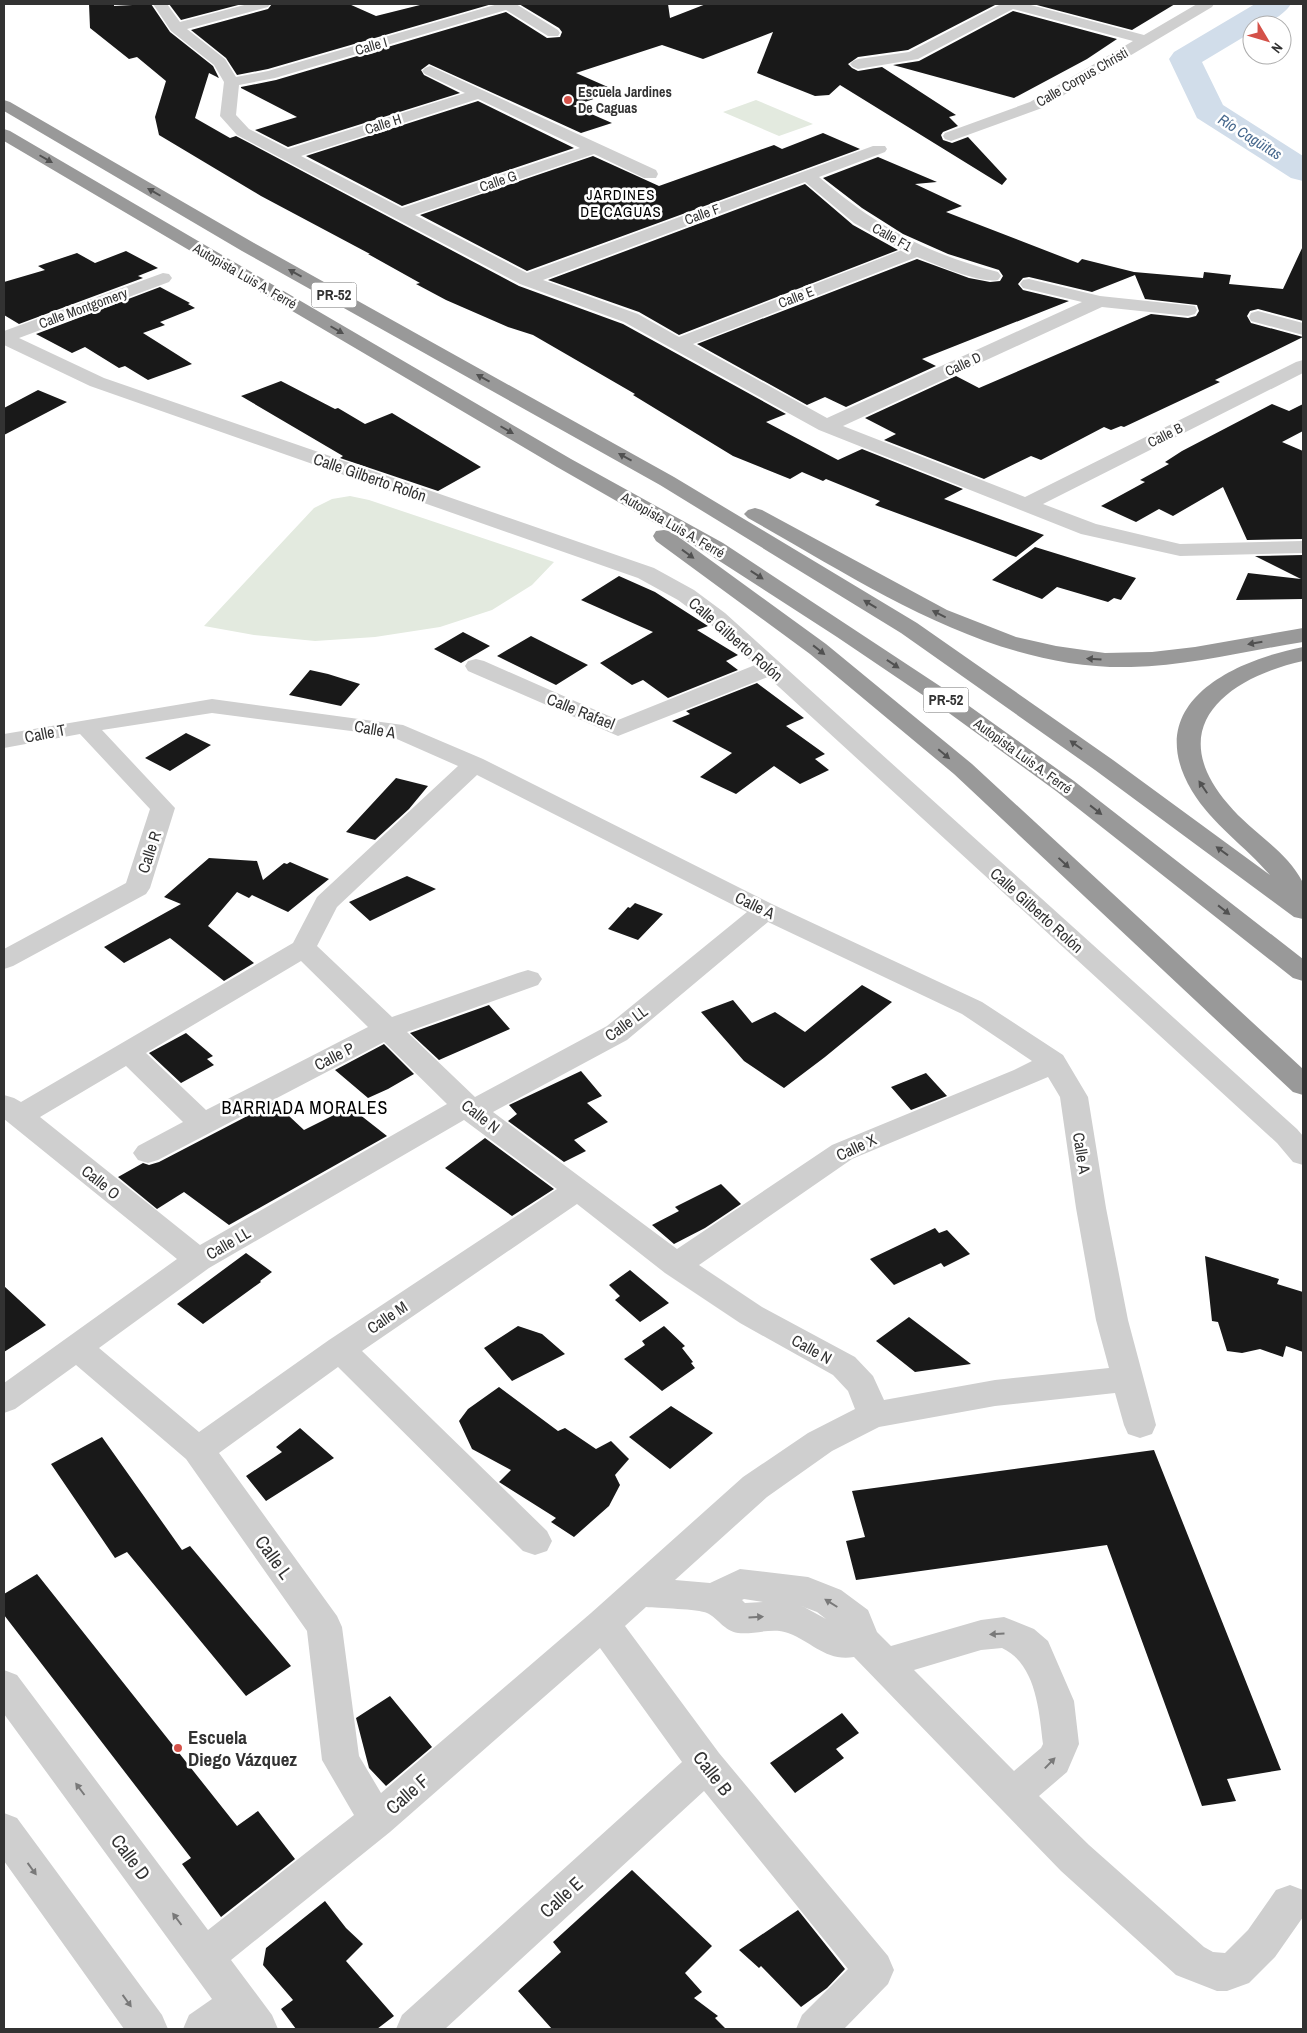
<svg xmlns="http://www.w3.org/2000/svg" width="1307" height="2033" font-family="'Archivo Narrow',sans-serif">
	<style>
		.green { fill: #e3eadf }
		.lines { fill: none; stroke-linecap: round; stroke-linejoin: round }
		.river { fill: #d1ddea; fill-rule: evenodd }
		.building { fill: #191919 }
		.minor { fill: #cfcfcf; fill-rule: evenodd }
		.highway { fill: #999; fill-rule: evenodd }
		.oneway { fill: #515151 }
		.oneway2 { fill: #797979 }
		.poi-dot { fill: #d45149; stroke: #fff; stroke-width: 2 }
		.labels { text-anchor: middle; stroke-width: 5; stroke-linejoin: round; paint-order: stroke }
		.far-street-label { font-size: 14px; fill: #323232; stroke: #fff }
		.far-poi-label { font-size: 14px; font-weight: bold; fill: #323232; stroke: #fff; text-anchor: start }
		.far-water-label { font-size: 15px; font-style: italic; fill: #47688d; stroke: #fff }
		.far-neighbourhood-label { font-size: 15px; letter-spacing: 1px; fill: #000; stroke: #fff }
		.shield { fill: #fff; stroke: #707070; stroke-width: 1 }
		.shield-label { font-size: 15px; font-weight: bold; fill: #323232 }
		.street-label { font-size: 16px; fill: #323232; stroke: #fff }
		.neighbourhood-label { font-size: 18px; letter-spacing: 1px; fill: #000; stroke: #fff }
		.near-street-label { font-size: 19px; fill: #323232; stroke: #fff }
		.near-poi-label { font-size: 19px; font-weight: bold; fill: #323232; stroke: #fff; text-anchor: start }
	</style>
	<rect width="100%" height="100%" fill="#fff"/>
	<path class="green" d="M756 100 813 124 779 136 723 112Z
		M350 496 369 500 554 562 532 585 492 610 440 627 375 637 315 641 254 635 204 626 314 508 332 499Z"/>
	<g class="lines">
		<path class="river" d="M1255 4H1291C1283 16 1267 25 1252 25V32L1202 62 1223 105 1303 156V181L1291 178 1197 118 1169 59 1174 52Z"/>
	</g>
	<path class="building" d="M89 4H114V6L151 4 170 32 213 66 219 78 209 73 195 118 230 138 236 136 519 286 623 324 786 414 766 422 838 460 862 449 963 489 944 499 1044 535 1016 557 875 505 880 501 826 479 823 481 802 472 790 479 733 456 633 395 635 394 533 335 508 327 446 300 416 284 420 283 368 254H370L261 196 159 135 155 117 166 81 137 57 129 59 90 28Z
		M169 4H242L181 20Z
		M272 4H349L376 16 424 4H492L268 69 237 75 226 58 191 30 268 9Z
		M519 4H668L670 18 706 4H997L908 50 858 57 848 64 852 68 858 71 882 67 956 115 949 117 958 126 943 132 941 135 943 140 952 143 968 137 1007 179 1002 185 840 85 829 95 815 96 757 73 773 32 703 59 662 45 576 73 617 91 573 106 612 123 581 133 429 64 421 70 424 75 460 93 288 147 255 130 297 117 241 88V87L276 80 506 12 547 38 560 37 562 32 559 28Z
		M1033 4H1175L1132 30Z
		M1013 11 1117 39 1087 59 1014 98 893 65 919 61Z
		M478 101 574 148 402 206 306 156Z
		M823 133 860 149 527 271 420 215 593 156 659 186 774 145 782 149Z
		M878 157 937 182 915 184 962 206 946 212 1078 263 1082 259 1134 272 1203 278 1204 272 1231 275 1229 284 1283 289 1303 246V321L1258 309 1250 311 1247 316 1251 323 1303 337 1215 380 1220 382 1124 427 1121 426 1111 430 1104 427 1041 460 1031 456 984 479 884 440 896 434 865 418 956 376 979 388 1151 314 1188 318 1196 316 1199 311 1197 305 1145 299 1135 275 1092 292 1029 277 1023 278 1018 284 1023 290 1069 301 922 359 936 366 846 407 825 397 807 405 697 344 917 259 969 278 990 282 1000 281 1003 276 999 270 948 254 903 234 862 208 823 178Z
		M805 184 853 225 898 250 679 335 639 312 548 280Z
		M126 251 158 268 138 276 143 278 19 324 4 315V282L45 270 38 266 77 253 95 263Z
		M160 287 190 303 188 304 195 308 160 322 165 325 143 333 192 364 148 380 125 366 119 368 85 347 72 353 36 334Z
		M281 381 335 409 338 408 365 424 392 413 481 467 438 491 340 458 343 456 241 396Z
		M38 390 67 402 4 435V408Z
		M1272 404 1289 411 1303 404V431L1282 442 1303 451V539L1247 540 1223 487 1173 516 1159 509 1136 522 1101 506 1145 482 1140 480 1169 464 1165 462 1182 451Z
		M1035 547 1061 555 1136 578 1121 600 1114 598 1108 602 1057 587 1042 599 992 580Z
		M1303 555V599L1236 600 1248 573 1301 579 1255 556Z
		M619 576 655 592 708 626 697 630 738 655 726 661 738 670 668 698 643 680 632 685 600 663 653 632 581 600Z
		M463 632 490 646 461 663 434 649Z
		M531 636 588 665 556 685 497 656Z
		M310 670 328 674 360 684 341 706 289 695Z
		M757 683 804 718 786 726 825 754 815 759 829 770 800 784 774 766 736 794 700 777 732 753 672 721 690 714 686 711Z
		M186 733 211 745 170 771 145 758Z
		M396 778 428 786 409 809 375 840 346 832Z
		M209 858 257 861 263 880 284 863 287 864 290 862 329 879 288 912 252 895 249 898 237 892 208 926 254 963 224 981 170 938 124 963 104 947 181 904 164 897Z
		M407 876 436 889 370 921 349 902Z
		M635 903 663 914 638 940 608 929 628 907 630 908Z
		M862 985 892 1002 825 1057 784 1088 744 1061 701 1012 733 1000 752 1023 775 1012 805 1032Z
		M489 1005 510 1029 439 1060 410 1033Z
		M186 1033 213 1056 207 1059 214 1065 181 1083 149 1053Z
		M384 1044 414 1074 388 1089 368 1098 335 1070Z
		M581 1071 602 1096 587 1103 608 1122 574 1140 586 1151 564 1162 508 1121 517 1114 509 1105Z
		M926 1073 947 1096 911 1110 891 1087Z
		M274 1102 304 1130 350 1107 387 1136 229 1225 184 1192 157 1209 118 1177 143 1163 149 1165 159 1162Z
		M485 1138 554 1189 512 1216 445 1168Z
		M721 1184 741 1204 705 1228 674 1244 652 1225 679 1211 675 1207Z
		M935 1228 939 1233 947 1230 970 1254 944 1267 941 1263 894 1285 870 1259Z
		M246 1253 272 1272 260 1281 261 1282 203 1324 177 1304Z
		M1205 1256 1279 1279 1277 1284 1303 1292V1352L1286 1346 1283 1357 1260 1349 1242 1353 1227 1351 1218 1322 1212 1321Z
		M630 1270 669 1303 640 1322 615 1300 620 1296 609 1285Z
		M4 1286 46 1325 4 1352Z
		M909 1317 971 1364 915 1372 876 1341Z
		M518 1326 542 1334 565 1354 512 1381 484 1348Z
		M664 1326 685 1346 682 1348 693 1362 691 1363 695 1368 662 1391 624 1359 645 1345 642 1341Z
		M499 1387 558 1431 565 1428 596 1449 611 1441 629 1459 615 1475 620 1485 609 1506 574 1537 551 1522 556 1518 499 1482 511 1470 472 1449 459 1421 468 1409Z
		M671 1406 713 1433 670 1469 629 1437Z
		M300 1428 334 1458 266 1501 246 1476 282 1452 276 1447Z
		M102 1437 182 1550 190 1546 291 1666 246 1696 127 1552 115 1558 51 1464Z
		M1154 1450 1281 1770 1227 1779 1236 1801 1202 1806 1107 1545 856 1580 846 1541 865 1537 852 1491Z
		M37 1574 237 1826 258 1811 295 1859 221 1917 182 1864 191 1858 4 1615V1594Z
		M390 1696 432 1747 386 1786 369 1768 356 1718Z
		M842 1713 859 1733 836 1749 844 1758 795 1793 770 1763Z
		M632 1870 712 1946 685 1973 702 1992 694 1998 718 2016 715 2018 726 2029H552L518 1991 561 1952 553 1942Z
		M325 1901 346 1928 363 1944 346 1961 394 2016 377 2029H296L281 2009 293 2000 263 1965 266 1948Z
		M798 1910 845 1969 827 1988 801 2007 761 1966 759 1968 739 1950Z"/>
	<g class="lines">
		<path class="minor" d="M153 4H167L180 22 248 4H270L268 7 187 29 225 59 236 77 268 71 498 4H516L558 30 560 33 558 36H548L506 10 275 78 239 85 236 115 249 129 288 149 465 93 425 74 422 71 425 68 430 66 656 170 658 174 656 178H644L594 154 415 215 527 273 873 146H885L887 149 885 152 819 177C876 226 925 253 998 272L1001 276 998 280C981 284 934 264 917 257L693 344 827 418 1082 302 1023 288 1020 284 1023 280 1029 279 1100 296 1195 306 1197 310 1195 314 1188 316 1102 307 843 426 1025 497 1296 362 1303 360V373L1043 504 1096 524 1180 544 1303 541V553L1180 556 1081 534 819 430 624 322 520 284 237 135 220 116 224 82 214 65 171 31ZM478 99 580 148 402 208 301 156ZM805 182 854 223 902 250 679 337 638 314 543 280Z
			M1001 4H1027L1144 35 1197 4H1214L1212 7 1042 108 951 141 945 139 943 136 945 133 1030 102 1133 41 1013 9 918 59 858 69 853 67 850 64 853 61 858 59 909 52Z
			M163 273 169 274 172 278 169 282 19 338 104 378 654 568 694 590 725 613 1297 1129 1303 1136V1165L1293 1162 1277 1143 768 677 618 736 468 671 465 666 468 661 476 659 484 661 618 720 755 665 709 623 678 600 638 578 90 386 4 345V331Z
			M1258 311 1303 323V335L1251 321 1249 317 1251 313Z
			M212 699 403 725 483 759 774 905 982 1002 1063 1055 1088 1097 1106 1208 1128 1320 1156 1425 1152 1434 1140 1438 1128 1434 1124 1425 1115 1393 995 1406 879 1427 832 1451 767 1497 675 1580 710 1583 740 1569 808 1577 841 1590 868 1610 877 1632 891 1646 981 1620 1004 1617 1034 1629 1048 1641 1074 1701 1079 1744 1067 1772 1039 1796 1089 1845 1204 1947 1213 1952 1225 1953 1248 1930 1276 1890 1290 1885 1303 1890V1917L1275 1957 1249 1983 1227 1991H1217L1176 1975 1061 1871 854 1657C827 1662 812 1642 788 1633 772 1627 754 1635 738 1633 724 1631 718 1618 707 1613 699 1609 657 1608 646 1607L625 1626 719 1753 888 1956 894 1970 888 1984 844 2029H796L802 2015 848 1969 704 1791 445 2029H396L402 2015 682 1762 600 1648 390 1832 231 1960 272 2015 278 2029H183L189 2015 212 1999 4 1714V1670L17 1675 208 1930 354 1815 322 1760 307 1631 186 1459 76 1365 15 1409 4 1413V1383L177 1259 4 1119V1095L14 1098 21 1102 293 943 317 897 458 766 390 736 212 713 102 730 175 808 150 888 146 894 13 966 4 969V949L126 883 150 809 80 734 4 748V734ZM477 775 747 912 607 1026 475 1097 407 1032 538 985 542 979 538 973 528 970 518 973 392 1017 317 946 337 907ZM768 922 962 1014 1032 1061 1014 1070 832 1145 677 1249 493 1112 627 1040ZM301 961 368 1027 206 1110 146 1053ZM384 1042 447 1104 200 1245 40 1117 126 1066 183 1122 138 1146 133 1153 138 1160 148 1163 158 1160ZM1048 1077 1060 1097 1076 1208 1096 1320 1109 1368 995 1380 884 1400 873 1376 855 1357 762 1307 699 1265 852 1159ZM464 1120 557 1189 329 1340 199 1432 99 1348 209 1268ZM577 1204 665 1273 740 1323 833 1375 848 1391 855 1409 808 1433 743 1477 591 1613 381 1793 359 1756 342 1627 337 1616 219 1453 338 1367 523 1551 535 1555 547 1551 552 1541 547 1531 362 1351ZM744 1599 763 1602 745 1603 742 1600ZM801 1606 817 1612 826 1619 804 1607ZM1002 1648C1036 1664 1039 1710 1043 1744L1041 1748 1014 1771 914 1670 981 1650Z
			M4 1813 17 1818 162 2015 168 2029H124L4 1861Z"/>
		<path class="highway" d="M4 100 10 102 254 243 674 477 917 623 1113 760 1270 875C1245 846 1212 824 1192 791 1140 704 1232 661 1303 647V661C1227 678 1162 727 1228 804 1250 831 1286 850 1302 881 1307 890 1303 909 1303 919L1294 917 1095 770 901 633 660 485 242 251 4 111Z
			M4 129 10 131 571 459 723 543 958 698 1074 781 1303 959V981L1293 978 1056 791 942 708 837 637 707 553 676 535 826 644 972 764 1303 1069V1095L1293 1092 954 774 810 654 656 541 653 536 656 531 664 530 669 531 557 467 4 141Z
			M755 508 762 510 947 610 1016 637 1056 646 1105 653 1152 652 1195 647 1303 628V642C1246 651 1189 666 1131 667 990 670 866 584 748 518L744 514 748 510Z"/>
	</g>
	<defs><path id="oneway-solid" d="M-6-.8H1V-3.2L6.5 0L1 3.2V.8H-6Z" transform="scale(1.25)"/></defs>
	<g class="oneway">
		<use href="#oneway-solid" transform="translate(46 159) rotate(30)"/>
		<use href="#oneway-solid" transform="translate(154 192) rotate(-150)"/>
		<use href="#oneway-solid" transform="translate(295 273) rotate(-151)"/>
		<use href="#oneway-solid" transform="translate(337 330) rotate(30)"/>
		<use href="#oneway-solid" transform="translate(483 378) rotate(-151)"/>
		<use href="#oneway-solid" transform="translate(507 430) rotate(30)"/>
		<use href="#oneway-solid" transform="translate(625 457) rotate(-151)"/>
		<use href="#oneway-solid" transform="translate(688 554) rotate(36)"/>
		<use href="#oneway-solid" transform="translate(757 575) rotate(33)"/>
		<use href="#oneway-solid" transform="translate(870 604) rotate(-149)"/>
		<use href="#oneway-solid" transform="translate(939 614) rotate(-153)"/>
		<use href="#oneway-solid" transform="translate(1255 643) rotate(170)"/>
		<use href="#oneway-solid" transform="translate(819 650) rotate(38)"/>
		<use href="#oneway-solid" transform="translate(1094 659) rotate(-176)"/>
		<use href="#oneway-solid" transform="translate(893 664) rotate(34)"/>
		<use href="#oneway-solid" transform="translate(1076 745) rotate(-145)"/>
		<use href="#oneway-solid" transform="translate(944 754) rotate(40)"/>
		<use href="#oneway-solid" transform="translate(1203 787) rotate(-124)"/>
		<use href="#oneway-solid" transform="translate(1096 810) rotate(38)"/>
		<use href="#oneway-solid" transform="translate(1222 851) rotate(-144)"/>
		<use href="#oneway-solid" transform="translate(1064 863) rotate(43)"/>
		<use href="#oneway-solid" transform="translate(1224 910) rotate(38)"/>
	</g>
	<g class="oneway2">
		<use href="#oneway-solid" transform="translate(831 1603) rotate(-148)"/>
		<use href="#oneway-solid" transform="translate(756 1617) rotate(-3)"/>
		<use href="#oneway-solid" transform="translate(997 1634) rotate(177)"/>
		<use href="#oneway-solid" transform="translate(1050 1763) rotate(-46)"/>
		<use href="#oneway-solid" transform="translate(80 1789) rotate(-127)"/>
		<use href="#oneway-solid" transform="translate(32 1869) rotate(54)"/>
		<use href="#oneway-solid" transform="translate(177 1919) rotate(-127)"/>
		<use href="#oneway-solid" transform="translate(127 2001) rotate(54)"/>
	</g>
	<g class="poi-dot">
		<circle cx="568" cy="100" r="5"/>
		<circle cx="178" cy="1748" r="5"/>
	</g>
	<g class="labels">
		<g class="far-street-label">
			<text transform="translate(371 46) rotate(-16)" y="5">Calle I</text>
			<text transform="translate(1082 77) rotate(-30)" y="5">Calle Corpus Christi</text>
			<text transform="translate(383 124) rotate(-18)" y="5">Calle H</text>
			<text transform="translate(498 181) rotate(-19)" y="5">Calle G</text>
			<text transform="translate(702 214) rotate(-20)" y="5">Calle F</text>
			<text transform="translate(892 237) rotate(29)" y="5">Calle F1</text>
			<text transform="translate(245 276) rotate(30)" y="5">Autopista Luis A. Ferré</text>
			<text transform="translate(796 297) rotate(-21)" y="5">Calle E</text>
			<text transform="translate(83 308) rotate(-20)" y="5">Calle Montgomery</text>
			<text transform="translate(963 364) rotate(-25)" y="5">Calle D</text>
			<text transform="translate(1165 435) rotate(-27)" y="5">Calle B</text>
			<text transform="translate(673 525) rotate(30)" y="5">Autopista Luis A. Ferré</text>
			<text transform="translate(1023 756) rotate(36)" y="5">Autopista Luis A. Ferré</text>
		</g>
		<g class="far-poi-label">
			<text x="578" y="97">Escuela Jardines<tspan x="578" dy="16">De Caguas</tspan></text>
		</g>
		<g class="far-water-label">
			<text transform="translate(1250 137) rotate(32)" y="5">Río Cagüitas</text>
		</g>
		<g class="far-neighbourhood-label">
			<text x="621" y="200">JARDINES<tspan x="621" dy="17">DE CAGUAS</tspan></text>
		</g>
		<g class="shield">
			<rect x="311.5" y="282.5" width="45" height="25" rx="4"/>
			<rect x="923.5" y="687.5" width="45" height="25" rx="4"/>
		</g>
		<g class="shield-label">
			<text x="334" y="300">PR-52</text>
			<text x="946" y="705">PR-52</text>
		</g>
		<g class="street-label">
			<text transform="translate(370 477) rotate(19)" y="6">Calle Gilberto Rolón</text>
			<text transform="translate(736 639) rotate(41)" y="6">Calle Gilberto Rolón</text>
			<text transform="translate(581 711) rotate(22)" y="6">Calle Rafael</text>
			<text transform="translate(375 729) rotate(10)" y="6">Calle A</text>
			<text transform="translate(45 733) rotate(-11)" y="6">Calle T</text>
			<text transform="translate(149 852) rotate(-72)" y="6">Calle R</text>
			<text transform="translate(755 905) rotate(26)" y="6">Calle A</text>
			<text transform="translate(1037 910) rotate(42)" y="6">Calle Gilberto Rolón</text>
			<text transform="translate(626 1023) rotate(-36)" y="6">Calle LL</text>
			<text transform="translate(334 1056) rotate(-27)" y="6">Calle P</text>
			<text transform="translate(481 1116) rotate(38)" y="6">Calle N</text>
			<text transform="translate(856 1147) rotate(-25)" y="6">Calle X</text>
			<text transform="translate(1082 1153) rotate(81)" y="6">Calle A</text>
			<text transform="translate(101 1182) rotate(39)" y="6">Calle O</text>
			<text transform="translate(228 1243) rotate(-30)" y="6">Calle LL</text>
			<text transform="translate(387 1317) rotate(-34)" y="6">Calle M</text>
			<text transform="translate(812 1349) rotate(29)" y="6">Calle N</text>
		</g>
		<g class="neighbourhood-label">
			<text x="305" y="1114">BARRIADA MORALES</text>
		</g>
		<g class="near-street-label">
			<text transform="translate(274 1557) rotate(54)" y="7">Calle L</text>
			<text transform="translate(713 1773) rotate(52)" y="7">Calle B</text>
			<text transform="translate(407 1794) rotate(-41)" y="7">Calle F</text>
			<text transform="translate(131 1857) rotate(53)" y="7">Calle D</text>
			<text transform="translate(561 1897) rotate(-42)" y="7">Calle E</text>
		</g>
		<g class="near-poi-label">
			<text x="188" y="1744">Escuela<tspan x="188" dy="22">Diego Vázquez</tspan></text>
		</g>
	</g>
	<rect width="1307" height="2033" fill="none" stroke="#323232" stroke-width="10"/>
	<g transform="translate(1267 40) rotate(128)"><circle r="24" fill="#ffffff" stroke="#adadad"/>
	<path d="M0-4L9 19L0 12L-9 19Z" fill="#d45149"/>
	<text y="-8" font-size="14" font-weight="bold" text-anchor="middle" fill="#323232">N</text>
	</g>
</svg>
